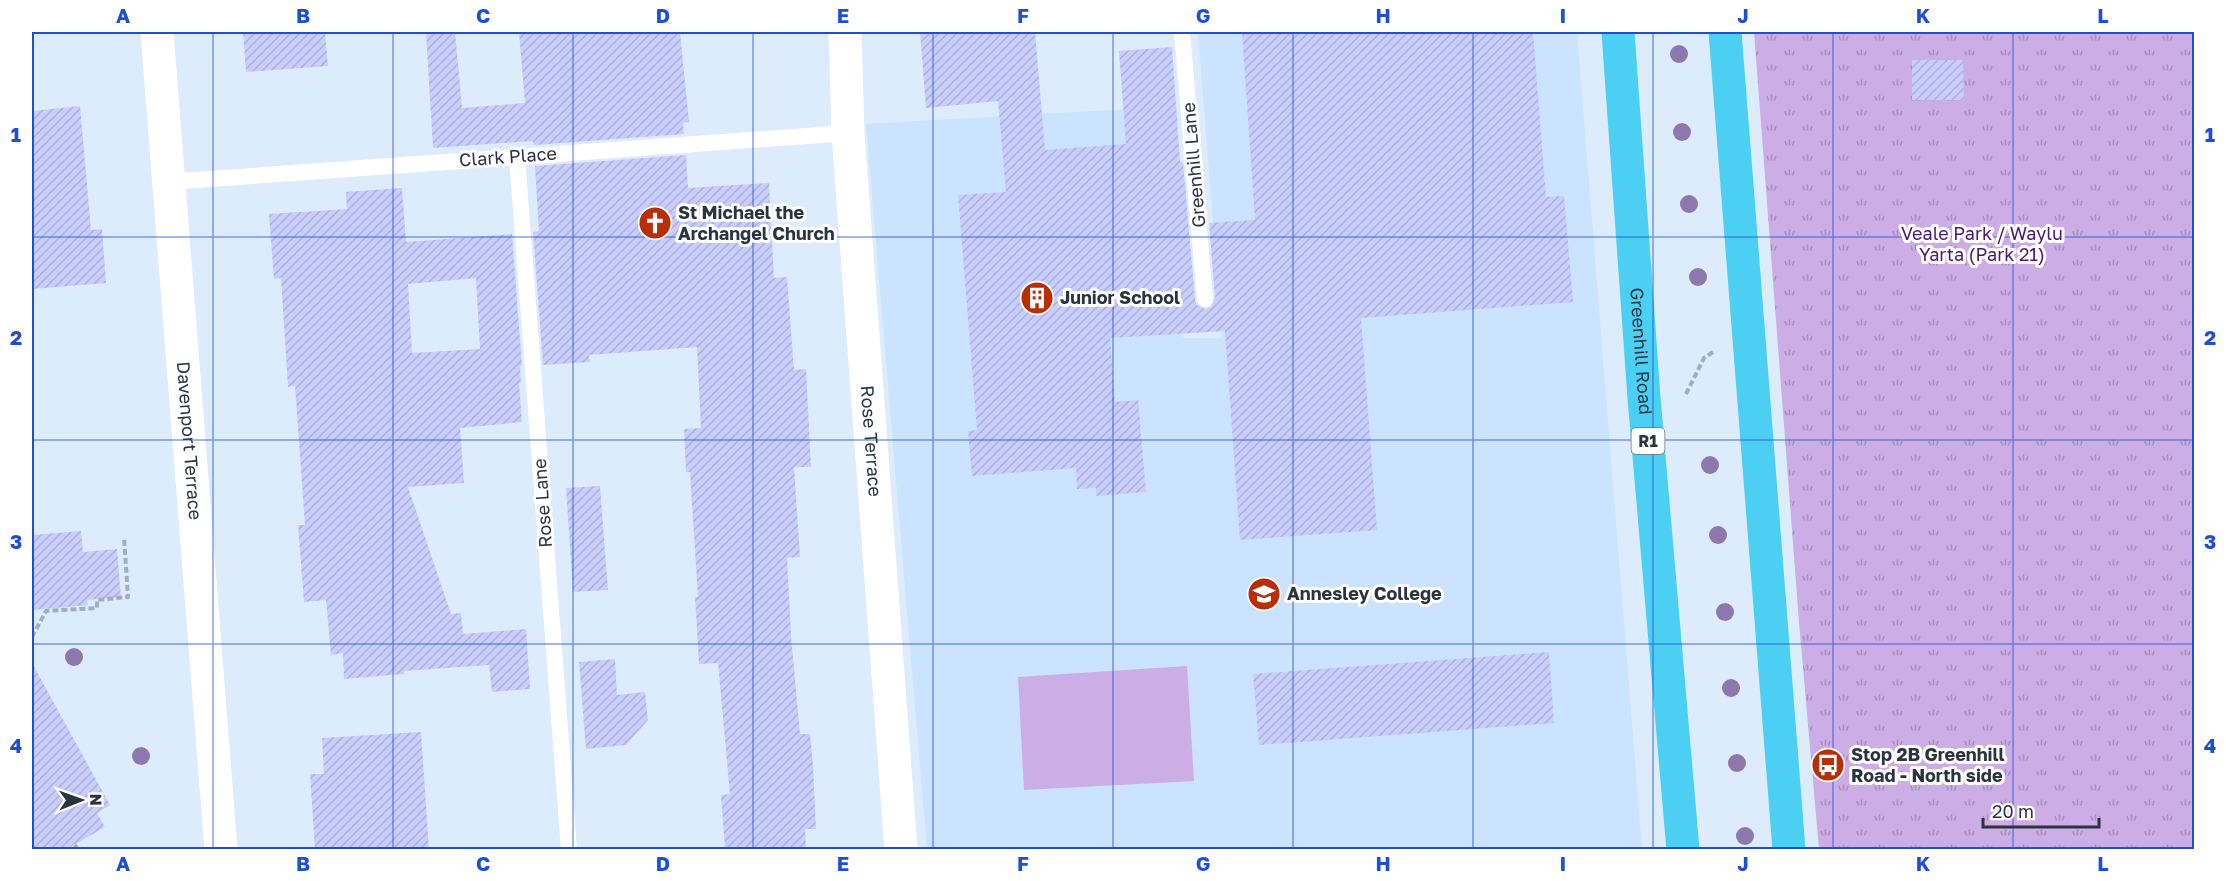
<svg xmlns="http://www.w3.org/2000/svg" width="2226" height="881" font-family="'Golos Text',sans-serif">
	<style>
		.built { fill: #cbe3fe }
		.grass { fill: #ccade6 }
		.park { fill: url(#park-tufts) }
		.building { fill: url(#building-hatch); fill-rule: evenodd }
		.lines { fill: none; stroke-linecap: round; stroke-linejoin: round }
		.path { stroke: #a1aebd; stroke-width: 4; stroke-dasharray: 6 3; stroke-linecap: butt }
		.service { stroke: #fff; stroke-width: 16 }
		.minor { stroke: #fff; stroke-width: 33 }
		.trunk { stroke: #4bd0f4; stroke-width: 33 }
		.tree { fill: #8d77ad }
		.grid { fill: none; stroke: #1d4ed8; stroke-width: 1.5; stroke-opacity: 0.55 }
		.labels { text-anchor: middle; stroke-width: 6; stroke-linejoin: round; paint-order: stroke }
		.shield { fill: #fff; stroke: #6a7179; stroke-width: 1.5 }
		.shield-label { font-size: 16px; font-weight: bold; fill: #2a343f }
		.street-label { font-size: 18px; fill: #2a343f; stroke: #fff }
		.poi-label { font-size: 18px; font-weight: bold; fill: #2a343f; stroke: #fff; text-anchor: start }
		.park-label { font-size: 18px; fill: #4c176c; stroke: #fff }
		.neatline { fill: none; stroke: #1d4ed8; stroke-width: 2 }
		.grid-label { font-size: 20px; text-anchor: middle; font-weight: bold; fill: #1d4ed8 }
	</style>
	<defs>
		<pattern id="park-tufts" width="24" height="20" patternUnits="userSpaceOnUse" patternTransform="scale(1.5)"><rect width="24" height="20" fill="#ccade6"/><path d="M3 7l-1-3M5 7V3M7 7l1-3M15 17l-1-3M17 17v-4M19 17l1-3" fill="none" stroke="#a68ebc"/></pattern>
		<pattern id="building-hatch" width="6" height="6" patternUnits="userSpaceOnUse" patternTransform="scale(1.5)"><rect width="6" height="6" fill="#c8cdfc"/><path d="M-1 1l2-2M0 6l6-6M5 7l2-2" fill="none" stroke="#acb1d9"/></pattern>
	</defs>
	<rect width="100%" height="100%" fill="#ddecfd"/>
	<path class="built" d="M1198 32H1577L1642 849H927L866 124 1161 107 1183 338H1222Z"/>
	<path class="grass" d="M1187 666 1194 781 1024 790 1018 677Z"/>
	<path class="park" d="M1754 32H2194V849H1819L1799 622Z"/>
	<path class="building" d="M243 32H325L328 66 246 72Z
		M426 32H455L462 108 525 103 519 32H680L689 122 683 123 684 134 534 145 533 141 433 148Z
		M920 32H1035L1045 150 1126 144 1119 51 1172 47 1180 162H1183L1195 300 1197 305 1205 309 1211 307 1215 298 1209 223 1255 220 1242 32H1533L1546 197 1564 196 1573 302 1361 318 1377 530 1240 540 1225 331 1110 338 1115 402 1138 400 1146 492 1096 496V488L1077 489 1076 468 972 476 968 431 977 430 958 195 1006 192 998 101 926 108Z
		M1912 60H1963L1964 100H1912Z
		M80 106 91 230 102 229 106 283 32 289V111Z
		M686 155 688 188 769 183 774 278 787 277 794 370 806 369 811 467H794L800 557 787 558 791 636 800 734H810L813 765 816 829H805L806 849H725L721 795 730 794 718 663 699 664 695 597H698L690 472H686L684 429 701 428 697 347 589 355 590 362 543 365 533 232 539 231 535 166Z
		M402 188 406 242 512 234 522 366H520L521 383H519L522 422 460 428 464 483 408 487 451 614 461 613 463 634 526 629 530 689 492 692 489 665 404 671V674L344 679 343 653 331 655 326 600 304 602 298 525H305L295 386 288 387 281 278 274 279 269 214 347 209 346 192ZM476 278 480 349 412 353 408 284Z
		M600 486 608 590 573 592 566 488Z
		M81 531 83 552 117 549 121 597 87 600 88 605 32 610V535Z
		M1549 652 1554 723 1259 745 1253 674Z
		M615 659 617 695 645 692 648 720 626 745 586 749 579 662Z
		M32 663 110 805 97 813 105 827 67 849H32Z
		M421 732 429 849H315L310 774H324L322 738Z"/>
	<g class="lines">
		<path class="path" d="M1686 394 1704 358 1713 352
			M32 637 46 611 97 608V600L128 597 124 537
			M75 845 78 850"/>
		<path class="service" d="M1182 32 1205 299
			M517 157 569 850
			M168 182 848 133"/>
		<g class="minor">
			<path id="s1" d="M157 32 221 850"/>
			<path id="s2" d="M845 32 848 133 901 850"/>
		</g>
		<g class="trunk">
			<path id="s3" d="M1618 32 1644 398 1683 850"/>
			<path d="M1725 32 1789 850"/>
		</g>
	</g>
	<g class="tree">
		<circle cx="1679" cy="54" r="9"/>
		<circle cx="1682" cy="132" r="9"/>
		<circle cx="1689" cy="204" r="9"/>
		<circle cx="1698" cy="277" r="9"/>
		<circle cx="1710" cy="465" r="9"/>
		<circle cx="1718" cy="535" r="9"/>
		<circle cx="1725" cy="612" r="9"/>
		<circle cx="74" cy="657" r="9"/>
		<circle cx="1731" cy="688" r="9"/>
		<circle cx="141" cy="756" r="9"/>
		<circle cx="1737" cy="763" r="9"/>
		<circle cx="1745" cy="836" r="9"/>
	</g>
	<path class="grid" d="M213 32V850M393 32V850M573 32V850M753 32V850M933 32V850M1113 32V850M1293 32V850M1473 32V850M1653 32V850M1833 32V850M2013 32V850M32 237H2194M32 440H2194M32 644H2194"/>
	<defs>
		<symbol id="church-disc" viewBox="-11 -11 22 22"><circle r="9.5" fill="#b82e06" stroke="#fff"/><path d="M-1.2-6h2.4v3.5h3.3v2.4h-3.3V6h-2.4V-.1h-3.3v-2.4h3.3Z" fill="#fff"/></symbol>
		<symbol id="building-disc" viewBox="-11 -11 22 22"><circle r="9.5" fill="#b82e06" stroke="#fff"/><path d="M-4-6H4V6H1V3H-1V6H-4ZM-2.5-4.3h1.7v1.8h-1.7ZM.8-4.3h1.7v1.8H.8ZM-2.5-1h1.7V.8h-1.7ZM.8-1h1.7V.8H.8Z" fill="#fff"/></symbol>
		<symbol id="school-disc" viewBox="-11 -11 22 22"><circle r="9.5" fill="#b82e06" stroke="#fff"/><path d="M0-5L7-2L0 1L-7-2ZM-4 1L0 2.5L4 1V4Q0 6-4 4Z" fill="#fff"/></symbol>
		<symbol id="bus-disc" viewBox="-11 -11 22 22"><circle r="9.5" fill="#b82e06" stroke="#fff"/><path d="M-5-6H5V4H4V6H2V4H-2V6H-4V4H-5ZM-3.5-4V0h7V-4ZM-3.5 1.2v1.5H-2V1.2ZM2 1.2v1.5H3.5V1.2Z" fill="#fff"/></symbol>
	</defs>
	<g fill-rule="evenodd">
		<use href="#church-disc" x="636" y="204" width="38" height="38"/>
		<use href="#building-disc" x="1018" y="279" width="38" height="38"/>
		<use href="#school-disc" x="1245" y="575" width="38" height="38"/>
		<use href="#bus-disc" x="1809" y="746" width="38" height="38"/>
	</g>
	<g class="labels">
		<rect class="shield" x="1631.5" y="428" width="33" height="26" rx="4.5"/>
		<g class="shield-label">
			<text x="1648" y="447">R1</text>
		</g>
		<g class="street-label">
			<text transform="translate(508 157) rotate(-4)" y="6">Clark Place</text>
			<text transform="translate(1194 165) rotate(-95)" y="6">Greenhill Lane</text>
			<text dy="6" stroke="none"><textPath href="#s3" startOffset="320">Greenhill Road</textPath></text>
			<text dy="6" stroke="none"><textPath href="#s1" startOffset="410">Davenport Terrace</textPath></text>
			<text dy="6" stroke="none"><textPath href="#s2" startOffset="410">Rose Terrace</textPath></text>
			<text transform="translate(543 503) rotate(-94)" y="6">Rose Lane</text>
		</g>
		<g class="poi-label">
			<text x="678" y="219">St Michael the<tspan x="678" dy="21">Archangel Church</tspan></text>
			<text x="1060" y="304">Junior School</text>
			<text x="1287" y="600">Annesley College</text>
			<text x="1851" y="761">Stop 2B Greenhill<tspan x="1851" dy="21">Road - North side</tspan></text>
		</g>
		<g class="park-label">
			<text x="1982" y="240">Veale Park / Waylu<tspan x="1982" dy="21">Yarta (Park 21)</tspan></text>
		</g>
	</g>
	<rect width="2226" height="881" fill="none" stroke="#ffffff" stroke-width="66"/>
	<g transform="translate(81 800) rotate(89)" stroke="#ffffff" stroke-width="4.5" paint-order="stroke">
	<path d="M0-4.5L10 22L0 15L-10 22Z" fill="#2a343f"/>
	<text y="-9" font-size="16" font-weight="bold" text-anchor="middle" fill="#2a343f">N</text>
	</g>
	<path d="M1983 818v9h116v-9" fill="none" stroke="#2a343f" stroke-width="3"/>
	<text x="1992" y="818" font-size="18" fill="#2a343f" stroke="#ffffff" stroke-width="4.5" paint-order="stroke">20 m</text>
	<rect x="33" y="33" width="2160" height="815" class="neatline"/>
	<g class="grid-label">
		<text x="123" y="23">A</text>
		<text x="303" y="23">B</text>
		<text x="483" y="23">C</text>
		<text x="663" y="23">D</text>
		<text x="843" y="23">E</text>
		<text x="1023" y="23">F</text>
		<text x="1203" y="23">G</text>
		<text x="1383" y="23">H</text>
		<text x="1563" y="23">I</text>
		<text x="1743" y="23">J</text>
		<text x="1923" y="23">K</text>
		<text x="2103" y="23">L</text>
		<text x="16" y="142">1</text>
		<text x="2210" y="142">1</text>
		<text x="16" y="345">2</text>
		<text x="2210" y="345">2</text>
		<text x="16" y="549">3</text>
		<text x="2210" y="549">3</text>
		<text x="16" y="753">4</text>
		<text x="2210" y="753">4</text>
		<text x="123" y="871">A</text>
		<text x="303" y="871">B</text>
		<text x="483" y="871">C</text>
		<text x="663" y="871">D</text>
		<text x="843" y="871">E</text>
		<text x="1023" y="871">F</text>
		<text x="1203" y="871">G</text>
		<text x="1383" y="871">H</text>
		<text x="1563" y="871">I</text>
		<text x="1743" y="871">J</text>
		<text x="1923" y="871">K</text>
		<text x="2103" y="871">L</text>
	</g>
</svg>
